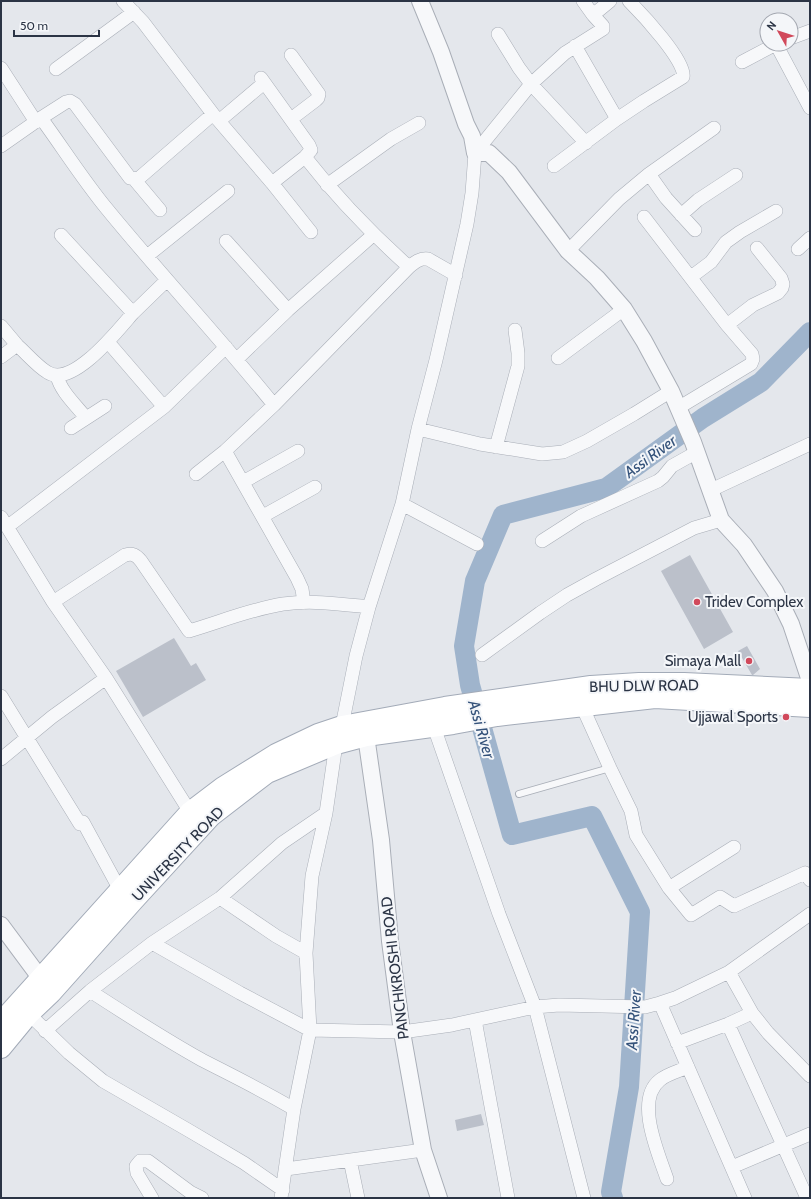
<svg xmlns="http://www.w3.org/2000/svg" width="811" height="1199" font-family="Cabin,sans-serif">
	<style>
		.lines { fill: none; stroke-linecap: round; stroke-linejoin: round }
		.river { stroke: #9fb4cc; stroke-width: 20 }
		.building { fill: #bbc0ca }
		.service-casing { stroke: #a9aeb7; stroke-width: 8 }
		.minor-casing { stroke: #a9aeb7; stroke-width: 14 }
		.tertiary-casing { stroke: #a9aeb7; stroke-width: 18 }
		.primary-casing { stroke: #a3abb8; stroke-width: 22 }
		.service { stroke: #f7f8fa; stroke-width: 6 }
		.minor { stroke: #f7f8fa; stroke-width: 13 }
		.tertiary { stroke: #f7f8fa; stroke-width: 16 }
		.primary { stroke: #fff; stroke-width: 20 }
		.poi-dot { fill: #d1495b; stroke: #f4f6f9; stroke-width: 1.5 }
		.labels { text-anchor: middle; stroke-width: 4; stroke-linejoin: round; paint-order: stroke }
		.poi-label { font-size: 15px; fill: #2b3445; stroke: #f4f6f9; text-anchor: end }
		.street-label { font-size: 15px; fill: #2b3445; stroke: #f4f6f9 }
		.water-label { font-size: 16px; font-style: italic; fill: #34527a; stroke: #f4f6f9 }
	</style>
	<rect width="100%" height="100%" fill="#e4e7ec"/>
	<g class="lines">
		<path class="river" d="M613 1198 611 1192 629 1087 640 912 592 816 512 835 470 685 464 646 475 581 503 515 606 488 703 418 761 382 810 332"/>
	</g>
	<path class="building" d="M690 555 733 632 704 649 661 571Z
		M174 638 191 666 196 663 206 680 143 717 116 671Z
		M747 646 760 669 753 675H752L738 651Z
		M481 1114 484 1125 457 1131 455 1120Z"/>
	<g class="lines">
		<defs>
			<path id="service" d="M519 794 610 768"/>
			<path id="minor" d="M123 1 143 22 213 114 272 183 305 157C337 198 371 233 409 267
				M583 1 593 15
				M498 34 519 68 531 84 586 143
				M791 38 810 31
				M776 44 810 108
				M575 46 617 119
				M742 62 776 44
				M1 68 36 122
				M56 69 134 12
				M261 78 309 145 311 150 305 157
				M213 114 138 179 130 178 75 104 70 101 66 102 41 118C63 148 83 180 107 209 161 275 220 338 274 405
				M291 119 316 100 318 98 319 94 291 55
				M219 121 264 83
				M1 146 41 118
				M554 166 617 119 644 101 683 77C687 62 641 13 629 1
				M649 174 666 198 695 230
				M134 179 160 210
				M272 183 311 232
				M327 185 391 139 419 123
				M681 215 698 200 736 175
				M644 217 727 325 752 354 753 359 751 364 678 408
				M61 235 133 313 167 280
				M226 241 288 310
				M798 249 810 238
				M568 251 619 199 649 174 714 128
				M147 256 228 191
				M691 277 711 262 726 242 740 232 776 211
				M727 325 753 305 778 293 782 288 783 284 781 278 757 248
				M1 326 17 345
				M108 342 164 407 226 347
				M1 357 17 345C26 353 37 366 47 372 72 389 118 330 133 313
				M558 358 624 309
				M237 359 288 310 373 235
				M57 376C61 392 76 405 86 418
				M71 428 105 406
				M418 429 480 444 542 454 563 452 587 441 634 414 671 391
				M496 447 518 366V353L515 330
				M225 451 297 578 302 589 304 603
				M196 474 225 451 274 405 409 267C415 262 420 258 428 259L456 275
				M243 482 298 451
				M711 490 810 444
				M402 504 477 544
				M263 516 315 487
				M1 517 53 602 106 678 190 812
				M7 527 164 407
				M542 541 581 516 658 481 663 477 672 466 697 452
				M53 602 125 555C133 553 136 555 141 561L189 631C220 622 251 609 283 604 312 600 341 604 369 607
				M482 655 540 613 567 595 596 579 694 528 721 520
				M1 696 80 824
				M582 706 610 768 631 811 636 835 669 888 691 915 720 897 734 906 805 873 810 880
				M434 727 499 914 535 1007 584 1198
				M1 759 52 717 106 678
				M83 822 120 890
				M669 888 734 847
				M220 898 276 936 306 953
				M152 943 240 993 310 1030 402 1032 452 1025 535 1007 559 1005 645 1007 660 1003 675 998 729 972 810 914
				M729 972 752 1013 768 1033 810 1076
				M90 991C127 1015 164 1039 202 1060 233 1076 264 1091 294 1109
				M660 1003 745 1198
				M29 1014 69 1053 103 1081 188 1130 244 1163 283 1190
				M475 1020 508 1198
				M728 1024 807 1198
				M45 1031 90 991 152 943 220 898 282 843 326 813
				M677 1043 728 1024 752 1013
				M350 1160 358 1198
				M732 1167 810 1134
				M286 1169 423 1150
				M667 1179C659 1155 634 1100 660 1080 667 1074 679 1071 688 1067
				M152 1198 137 1173 136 1166 140 1161H148L190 1192 202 1198
				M281 1198 294 1109 310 1030 306 953 312 876 326 813 336 744 342 726 356 656 369 607 402 504 418 429 436 360 467 224 472 193 475 153 531 84 565 53 603 29V26L593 15 610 1"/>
			<path id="tertiary" d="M420 1 441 52 466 124 472 136 475 153H489L509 172 568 251 597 278 624 309 644 341 671 391 693 442 721 520 744 545 775 591 791 624 810 681
				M366 736 381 840 390 941 402 1032 423 1150 439 1198
				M1 925 47 987"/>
			<path id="primary" d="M1 1022 190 812 223 787 276 754 318 734 342 726 445 707 591 686 639 683H684L810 689
				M1 1048 29 1014 51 993 134 900 211 816 267 773 336 744 366 736 453 724 497 716 655 698 810 707"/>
		</defs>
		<use href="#service" class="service-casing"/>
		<use href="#minor" class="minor-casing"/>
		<use href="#tertiary" class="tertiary-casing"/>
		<use href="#primary" class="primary-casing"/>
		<use href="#service" class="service"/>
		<use href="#minor" class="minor"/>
		<use href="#tertiary" class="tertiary"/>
		<use href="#primary" class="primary"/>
	</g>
	<g class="poi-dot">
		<circle cx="697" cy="602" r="4"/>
		<circle cx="749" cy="661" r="4"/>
		<circle cx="786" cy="717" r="4"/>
	</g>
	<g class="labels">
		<g class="poi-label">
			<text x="705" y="607" text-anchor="start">Tridev Complex</text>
			<text x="741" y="666">Simaya Mall</text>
			<text x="778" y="722">Ujjawal Sports</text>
		</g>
		<g class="street-label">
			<text transform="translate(644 686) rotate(-1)" y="5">BHU DLW ROAD</text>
			<text transform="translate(178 854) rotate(-46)" y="5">UNIVERSITY ROAD</text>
			<text transform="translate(395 968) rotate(-97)" y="5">PANCHKROSHI ROAD</text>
		</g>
		<g class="water-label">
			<text transform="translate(650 456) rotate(-36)" y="6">Assi River</text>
			<text transform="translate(482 729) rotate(74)" y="6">Assi River</text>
			<text transform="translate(633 1020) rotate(-86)" y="6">Assi River</text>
		</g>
	</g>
	<rect width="811" height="1199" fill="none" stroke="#2b3445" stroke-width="4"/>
	<g transform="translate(779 32) rotate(309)"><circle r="19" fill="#f4f6f9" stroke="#a4a8b1"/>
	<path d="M0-3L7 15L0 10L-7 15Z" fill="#d1495b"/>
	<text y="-6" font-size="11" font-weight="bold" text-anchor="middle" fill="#2b3445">N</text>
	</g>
	<path d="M14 30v6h85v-6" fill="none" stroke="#2b3445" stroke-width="2"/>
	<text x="20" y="30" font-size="12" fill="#2b3445" stroke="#f4f6f9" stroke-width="3" paint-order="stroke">50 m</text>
</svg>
